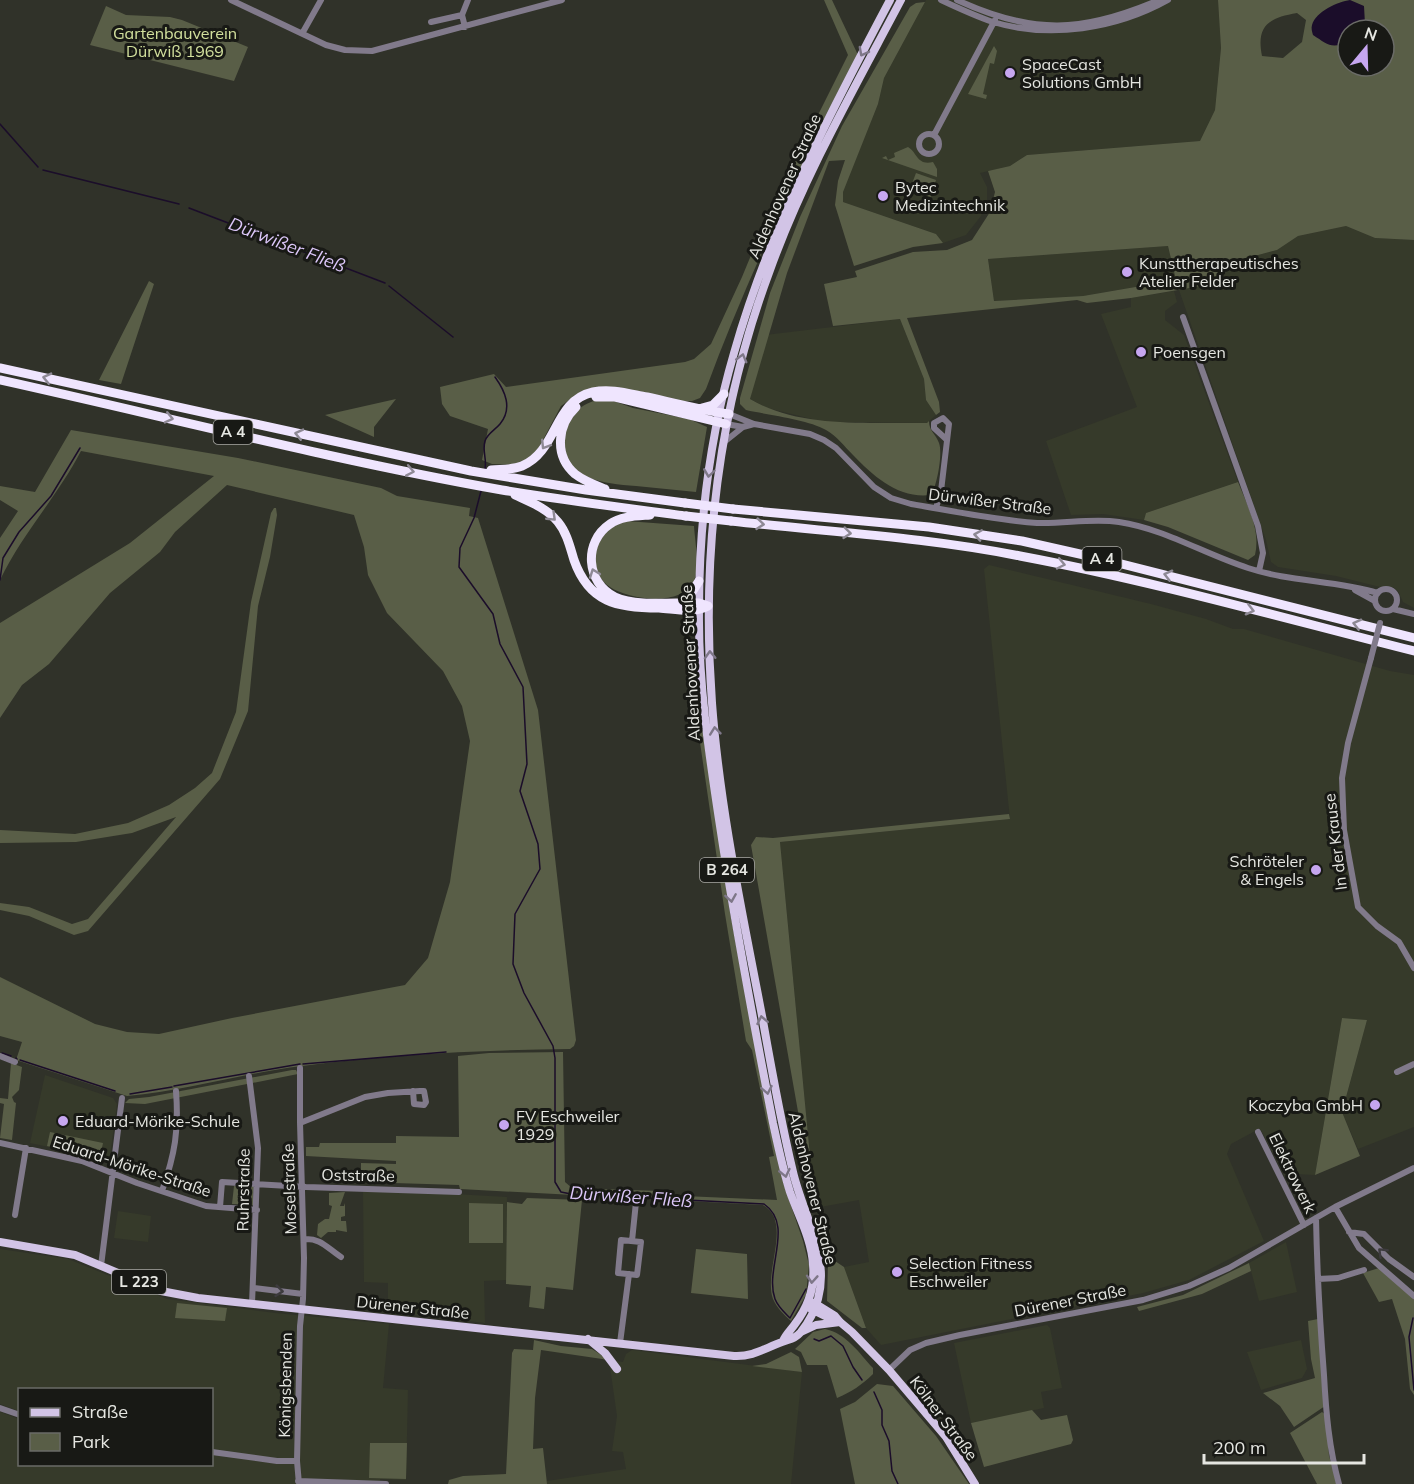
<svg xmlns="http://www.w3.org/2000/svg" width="1414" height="1484" font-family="Mulish,sans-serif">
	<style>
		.built { fill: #363a2a }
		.green { fill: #595e47; fill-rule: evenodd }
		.water { fill: #1b0d2a }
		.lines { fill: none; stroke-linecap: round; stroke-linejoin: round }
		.stream { stroke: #1b0d2a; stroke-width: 1.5 }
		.minor { stroke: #817a8b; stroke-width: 6 }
		.major { stroke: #d2c4e6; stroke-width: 8 }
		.highway { stroke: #efe5fe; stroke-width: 9 }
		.minor-bridge { stroke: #817a8b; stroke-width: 6 }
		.highway-bridge { stroke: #efe5fe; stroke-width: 9 }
		.oneway { stroke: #7e7788 }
		.oneway2 { stroke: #8e8995 }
		.oneway3 { stroke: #3d3b3e }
		.poi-dot { fill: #c6a6f0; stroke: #181915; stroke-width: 2 }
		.labels { text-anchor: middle; stroke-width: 6; stroke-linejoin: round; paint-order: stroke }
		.shield { fill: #181915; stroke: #a8a8a4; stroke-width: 1.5 }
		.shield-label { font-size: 15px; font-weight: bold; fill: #e5e6e1 }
		.park-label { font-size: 16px; fill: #d2e09d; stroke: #181915 }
		.poi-label { font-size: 16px; fill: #e5e6e1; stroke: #181915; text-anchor: start }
		.street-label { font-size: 16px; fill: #e5e6e1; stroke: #181915 }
		.water-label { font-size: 18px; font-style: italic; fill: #dcc7f9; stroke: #181915 }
	</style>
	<rect width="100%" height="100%" fill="#303229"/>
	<path class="built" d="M926 0H1218L1221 48 1215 110 1200 141 1027 155 1010 166 980 173 987 187V202L981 216 966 235 943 243 936 234 843 202 842 192 878 104 884 78Z
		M1346 226 1375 238 1414 240V608L1403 602 1398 591 1393 587H1380L1336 576 1278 567 1271 562 1266 540 1179 290 1213 284 1229 269 1247 258 1277 250 1298 236Z
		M1168 246 1176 280 1083 296 994 301 988 259Z
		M1174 291 1177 302 1165 311V320L1184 335 1238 482 1146 513 1144 520 1103 514 1071 515 1046 441 1137 407 1101 314 1131 307V298Z
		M900 319 924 379 926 400 936 415 927 423 824 422 767 408 750 399 765 335Z
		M989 565 1151 604 1206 619 1233 629H1244L1390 671 1414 675V1127L1358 1149 1342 1112 1367 1020 1342 1018 1315 1175 1296 1174 1286 1178 1261 1130H1257L1231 1144 1227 1154 1264 1241 1189 1280 1143 1293 881 1345 866 1328 844 1267 869 1262 859 1200 815 1208 780 842 1010 819 984 569Z
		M45 1075 113 1098 117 1104 109 1163 78 1153 30 1143Z
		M384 1190 507 1197 506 1280 484 1281 485 1323 388 1312V1283L364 1282 363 1191Z
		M118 1211 151 1216 148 1242 114 1238Z
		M1286 1242 1297 1292 1259 1301 1249 1263Z
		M0 1249 68 1259 167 1299 275 1313 389 1324 383 1388 408 1390 406 1480 380 1479V1484H0V1412L19 1419 20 1464H212V1390H20L19 1411 0 1404Z
		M1047 1325 1050 1328 1062 1388 1041 1392 1044 1408 971 1423 954 1343Z
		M1301 1340 1307 1369 1302 1378 1261 1390 1247 1352Z
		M632 1350 802 1372 791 1484H547V1481L626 1469 623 1452 612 1451 617 1416 609 1360 623 1362 626 1354Z"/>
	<path class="green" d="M824 0H832L858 55C802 163 748 275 706 389L700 398 692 401H680L616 389 572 398 561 406 536 453 519 465 492 464 482 460 488 429 450 416 442 404 440 387 494 374 506 387 685 362 694 359 711 344 742 277 766 219 848 55Z
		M1218 0H1414V240L1375 238 1346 226 1298 236 1277 250 1247 258 1229 269 1213 284 1131 298 1087 303 1077 300 907 318 939 402 940 412 936 415 926 400 924 379 900 319 833 326 824 284 857 277 855 271 913 252 947 250 972 240 990 212 995 192 988 171 1010 166 1027 155 1200 141 1215 110 1221 48ZM1332 6 1365 23 1360 30H1384V66H1348V41L1338 47ZM1297 13 1306 20 1302 42 1283 58 1262 56C1256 26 1268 18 1297 13ZM1168 246 1176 280 1083 296 994 301 988 259Z
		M925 2 884 78 878 104 843 192V202L936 234 943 243 913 247 854 266 835 205 838 181 845 160 829 161 787 273 750 399C800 429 870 422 927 423L929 421C929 431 936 434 939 443 943 453 937 486 931 495 899 499 874 477 853 455 844 446 837 436 826 430 807 419 768 415 746 410L740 404V398L770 293 800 217 842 126 910 7 916 3Z
		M106 6 126 15 170 17 182 20 248 47 234 81 90 45Z
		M994 46 997 51 994 64 990 63 983 94 987 95 986 99 968 94Z
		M908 147C917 152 917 166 933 162L937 169V177L882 158 886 156 888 160 895 157 894 153Z
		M916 173 936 180 931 197 910 189Z
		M149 281 154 284 121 384 99 380Z
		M605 398 633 408 689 419 707 427 696 492C676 490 656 488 636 486 598 483 554 478 567 427 571 409 589 401 605 398Z
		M396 399 374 427V437L325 415Z
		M71 430 238 458 381 488 397 496 470 508 469 516 478 518 538 710 576 1040 574 1046 570 1049C481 1050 391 1054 302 1066 243 1073 186 1091 127 1096L16 1060 22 1042 0 1036V977L95 1024 127 1032 159 1034 232 1018 405 985 428 958 450 882 470 741 462 706 443 671 387 613 368 575 364 547 354 515 227 485 175 532 160 552 110 593 49 664 22 685 0 718V623L130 543 214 476 81 451C57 497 22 534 0 580V538L18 511 0 500V486L35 492Z
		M1238 482C1247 505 1261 530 1255 555L1248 560 1168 527 1144 520 1146 513Z
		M274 508H276L277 515 270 557 258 606 248 711 220 779 88 931 74 935 29 916 0 910V903L29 907 72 924 88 919 176 817 132 833 76 842 0 843V830L75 834 128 823 169 805 195 788 212 773 236 712 251 602 271 513Z
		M626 521 694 526C695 542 700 566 694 581 683 607 629 600 610 587 592 576 589 544 606 531 611 526 620 524 626 521Z
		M691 702H698L730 912 770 1127 784 1185 803 1241 809 1265 806 1295 791 1321C783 1314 777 1308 773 1299 763 1271 793 1222 763 1205L460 1189 459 1185 361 1182V1163L396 1164V1161L306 1156V1147H319L320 1143H396V1136L459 1137 458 1056 489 1053 563 1052 565 1182 572 1188 661 1191V1195L777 1200 769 1157 774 1156 752 1050 746 1041 725 914 695 708Z
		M1009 814 1010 819 780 842 815 1208 751 845 756 837 773 838Z
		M1342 1018 1367 1020 1342 1112 1360 1156 1315 1175Z
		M11 1063 22 1067 19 1090 12 1097 14 1102 16 1103 12 1140 0 1138 4 1104 0 1103V1090V1098L8 1099Z
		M292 1070H296L298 1074 145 1104 125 1103 129 1099 149 1097Z
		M50 1132 103 1143 99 1162 79 1153 47 1146Z
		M234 1186H254L253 1205 232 1204Z
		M345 1192 340 1206H344L345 1203V1216L341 1217V1221H346L347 1232 336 1230V1232H328L321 1238 317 1235 318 1224 325 1219H329L332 1206 329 1205V1193Z
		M527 1198 582 1200 573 1290 546 1287 544 1309 529 1307 531 1286 506 1284 507 1202 522 1204Z
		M469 1203 503 1204V1243H469Z
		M696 1249 747 1254 748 1299 691 1293Z
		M835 1261 844 1267 866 1328H862L827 1301 828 1262Z
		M1249 1263 1251 1271 1202 1294 1139 1311 1137 1307 1183 1295Z
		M1379 1268 1414 1298V1395L1410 1389 1405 1339 1392 1299 1379 1302 1363 1273Z
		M177 1303 227 1308 225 1321 175 1318Z
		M1318 1319 1325 1406 1294 1427 1280 1406 1263 1393 1315 1378 1311 1359 1308 1321Z
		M825 1329C846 1333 859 1353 873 1368V1374C862 1385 851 1392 837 1398L827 1365H807L801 1352 795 1349 813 1332Z
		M534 1340 561 1346 592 1349 609 1360 541 1350 535 1398 533 1449 543 1448 547 1484H448L449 1480 463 1476 506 1474 512 1353 514 1349 533 1350Z
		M791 1352 799 1357 802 1372 752 1366 766 1364Z
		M877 1384 893 1386 936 1436 969 1484H855L840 1409 855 1402Z
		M1032 1410 1041 1420 1067 1415 1073 1440 1071 1444 984 1467 971 1423Z
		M1322 1412 1326 1415 1329 1456 1338 1484H1317L1290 1433Z
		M370 1443H407L406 1479 369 1478Z"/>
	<path class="water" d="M1350 0 1364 6 1365 24 1360 30H1348V41C1332 50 1327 44 1313 35 1312 32 1311 28 1312 25 1316 11 1338 2 1350 0Z"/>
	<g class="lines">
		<path class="stream" d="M0 124 38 167
			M43 170 179 204
			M189 208 385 283
			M389 286 453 337
			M485 469C487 458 482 451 485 441 487 434 495 430 500 424 513 408 505 391 495 377
			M481 491 474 518 460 548 459 567 493 614 500 644 523 687 527 764 520 791 538 844 540 869 515 914 513 964 524 993 553 1046 555 1058V1182L561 1192 571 1194 764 1204C795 1225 764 1269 775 1299 778 1307 784 1312 790 1318L806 1289
			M0 580 3 558 19 532 51 496 80 448
			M2 1053 11 1056
			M16 1058 17 1059
			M20 1060 115 1091
			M303 1064 446 1052
			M174 1086 300 1064
			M130 1094 172 1087
			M1413 1318 1409 1337 1414 1390
			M814 1339 819 1341 831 1336 843 1346 853 1367 862 1380
			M874 1392 882 1410V1425L889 1441 892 1471 898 1484"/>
		<path class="minor" d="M231 0 326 45 345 50 372 51 562 0
			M941 0C958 8 975 16 993 22 1050 39 1116 29 1168 0
			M957 0C1033 35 1082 33 1159 0
			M431 22 462 15
			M465 27 462 15 468 0
			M303 32 321 0
			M919 144a10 10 0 1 1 20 0a10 10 0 1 1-20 0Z
			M934 135 995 20
			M1183 317 1258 526 1263 553 1259 571
			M729 414 754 424 810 434 824 440 836 448 874 487 891 498 911 504C952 511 995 520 1037 523 1065 524 1092 518 1119 522 1165 529 1204 554 1248 568 1290 582 1335 580 1378 593
			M726 424 743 427 754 424
			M723 443 743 427
			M936 508 941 491 949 424 943 418 934 423V428L946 439
			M1375 600a11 11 0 1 1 22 0a11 11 0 1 1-22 0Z
			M1355 590 1375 601
			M1393 609 1414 614
			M1371 658 1348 743 1342 778 1344 830 1358 907 1377 926 1399 942 1414 968
			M0 1056 15 1062
			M1397 1072 1414 1064
			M249 1076 258 1148 252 1304
			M300 1123 365 1097 388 1093 420 1091H424L426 1102 424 1105 414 1104 413 1091
			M1258 1132 1304 1225
			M0 1143 82 1161 137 1183 206 1206 257 1210
			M162 1191C175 1154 179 1130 176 1091
			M220 1207 222 1182 306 1187 459 1192
			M1335 1207 1359 1248 1414 1296
			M15 1215 26 1148
			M1316 1218C1317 1270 1320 1323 1324 1375 1326 1412 1329 1448 1339 1484
			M1349 1232 1364 1234 1389 1259 1414 1277
			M304 1239C321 1238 327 1248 341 1257
			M621 1240 641 1242 637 1275 618 1273Z
			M632 1241 636 1202
			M101 1266 122 1098
			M1318 1279 1338 1278 1364 1270
			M254 1288 303 1294
			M620 1343 629 1274
			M889 1370 910 1350 926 1343 960 1335 1143 1300 1189 1286 1229 1268 1335 1207 1414 1168
			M0 1408 20 1415
			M212 1452 277 1461H297
			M298 1481 386 1484
			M299 1484 297 1461 300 1326 303 1299 304 1258 300 1123V1068"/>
		<path class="major" d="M0 1242 75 1255 161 1291 198 1298 734 1356C753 1357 765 1348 782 1342 790 1339 795 1339 801 1332 808 1323 815 1310 818 1299 830 1255 803 1215 793 1172 781 1122 772 1072 763 1021 743 916 720 810 712 703 701 555 718 409 770 270 804 176 854 89 901 0
			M814 1303 835 1316 840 1322 852 1332 889 1370 946 1437 975 1484
			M811 1309 835 1321
			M801 1332 816 1325 840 1322
			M588 1339 605 1353 617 1369
			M783 1341C786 1334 791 1330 795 1324 808 1307 815 1287 813 1265 812 1240 798 1215 790 1192 783 1170 778 1146 773 1123 754 1025 735 926 720 826 709 754 698 682 699 610 699 524 710 435 734 353 769 229 830 113 890 0"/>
		<path class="highway" d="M0 368 471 471 586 490 685 503
			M0 380C167 417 333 460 502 490 563 500 625 508 686 516
			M596 397H614L726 424
			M576 407C557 425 554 456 575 474 584 481 595 485 605 489
			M702 408 713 405 724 394
			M491 470C501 469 512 470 522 466 558 451 553 401 593 392 611 388 630 394 647 397 674 403 701 410 729 414
			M515 495C530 502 547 508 558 522 567 533 570 547 574 560 589 603 618 608 659 608 675 609 693 614 708 606
			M733 509 929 527 1022 541 1102 559 1414 638
			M650 515C637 516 621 516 610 524 583 542 586 583 615 597 636 607 675 602 699 603L708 606
			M731 521C827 532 925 537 1020 556 1153 581 1283 618 1414 651
			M682 602 692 592 699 581"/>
		<path class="minor-bridge" d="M1371 658 1380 623"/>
		<path class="highway-bridge" d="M685 503 733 509
			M686 516 731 521"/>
	</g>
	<defs><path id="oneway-chevron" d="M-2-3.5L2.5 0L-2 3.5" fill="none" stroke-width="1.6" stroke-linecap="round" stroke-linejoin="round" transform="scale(1.5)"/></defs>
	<g class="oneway">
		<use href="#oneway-chevron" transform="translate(863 52) rotate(118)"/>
		<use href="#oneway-chevron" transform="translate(742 358) rotate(-75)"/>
		<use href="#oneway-chevron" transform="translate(709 473) rotate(98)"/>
		<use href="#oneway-chevron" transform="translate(710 655) rotate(-92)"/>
		<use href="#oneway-chevron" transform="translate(715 731) rotate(-96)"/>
		<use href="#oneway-chevron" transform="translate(731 898) rotate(81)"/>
		<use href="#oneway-chevron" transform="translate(762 1020) rotate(-101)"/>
		<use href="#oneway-chevron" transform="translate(767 1090) rotate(79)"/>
		<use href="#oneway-chevron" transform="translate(785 1173) rotate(77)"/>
		<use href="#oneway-chevron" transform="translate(812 1279) rotate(94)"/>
	</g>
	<g class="oneway2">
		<use href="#oneway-chevron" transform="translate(47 378) rotate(-167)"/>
		<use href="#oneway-chevron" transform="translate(169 418) rotate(13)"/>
		<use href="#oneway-chevron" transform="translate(299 434) rotate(-167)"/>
		<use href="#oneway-chevron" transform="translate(545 445) rotate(122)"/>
		<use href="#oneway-chevron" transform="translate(410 471) rotate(11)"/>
		<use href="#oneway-chevron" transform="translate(552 517) rotate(44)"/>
		<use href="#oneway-chevron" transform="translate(760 524) rotate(6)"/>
		<use href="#oneway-chevron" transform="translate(847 533) rotate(6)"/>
		<use href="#oneway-chevron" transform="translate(978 535) rotate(-171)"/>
		<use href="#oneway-chevron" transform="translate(1061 564) rotate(12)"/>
		<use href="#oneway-chevron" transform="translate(594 573) rotate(-110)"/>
		<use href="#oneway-chevron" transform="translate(1168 575) rotate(-166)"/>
		<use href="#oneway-chevron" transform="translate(1250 610) rotate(14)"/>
		<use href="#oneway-chevron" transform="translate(1357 624) rotate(-166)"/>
	</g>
	<g class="oneway3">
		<use href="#oneway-chevron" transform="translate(1382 1252) rotate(-136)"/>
		<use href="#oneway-chevron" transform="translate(279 1291) rotate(6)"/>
	</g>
	<g class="poi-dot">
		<circle cx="1010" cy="73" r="6"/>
		<circle cx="883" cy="196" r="6"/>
		<circle cx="1127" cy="272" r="6"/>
		<circle cx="1141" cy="352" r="6"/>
		<circle cx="1316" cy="870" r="6"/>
		<circle cx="1375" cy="1105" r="6"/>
		<circle cx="63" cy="1121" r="6"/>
		<circle cx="504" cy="1125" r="6"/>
		<circle cx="897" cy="1272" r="6"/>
	</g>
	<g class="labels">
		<g class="shield">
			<rect x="213.5" y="420" width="39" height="24" rx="4.5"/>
			<rect x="1082.5" y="547" width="39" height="24" rx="4.5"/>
			<rect x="700" y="858" width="54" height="24" rx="4.5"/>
			<rect x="112" y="1270" width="54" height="24" rx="4.5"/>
		</g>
		<g class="shield-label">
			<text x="233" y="437">A 4</text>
			<text x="1102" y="564">A 4</text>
			<text x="727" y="875">B 264</text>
			<text x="139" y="1287">L 223</text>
		</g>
		<g class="park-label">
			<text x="175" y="39">Gartenbauverein<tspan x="175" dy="18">Dürwiß 1969</tspan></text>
		</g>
		<g class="poi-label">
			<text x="1022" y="70">SpaceCast<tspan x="1022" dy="18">Solutions GmbH</tspan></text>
			<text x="895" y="193">Bytec<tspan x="895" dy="18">Medizintechnik</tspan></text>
			<text x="1139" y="269">Kunsttherapeutisches<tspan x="1139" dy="18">Atelier Felder</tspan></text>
			<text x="1153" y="358">Poensgen</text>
			<text x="1304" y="867" text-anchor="end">Schröteler<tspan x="1304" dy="18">&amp; Engels</tspan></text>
			<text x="1363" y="1111" text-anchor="end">Koczyba GmbH</text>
			<text x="516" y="1122">FV Eschweiler<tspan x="516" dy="18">1929</tspan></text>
			<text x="75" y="1127">Eduard-Mörike-Schule</text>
			<text x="909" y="1269">Selection Fitness<tspan x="909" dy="18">Eschweiler</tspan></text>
		</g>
		<g class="street-label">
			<text transform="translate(784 186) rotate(-66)" y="6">Aldenhovener Straße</text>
			<text transform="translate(990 501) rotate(7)" y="6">Dürwißer Straße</text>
			<text transform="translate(690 663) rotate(-93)" y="6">Aldenhovener Straße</text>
			<text transform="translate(1335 842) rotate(-97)" y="6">In der Krause</text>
			<text transform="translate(132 1166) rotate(18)" y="6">Eduard-Mörike-Straße</text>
			<text transform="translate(1293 1173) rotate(64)" y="6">Elektrowerk</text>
			<text transform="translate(358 1175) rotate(1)" y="6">Oststraße</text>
			<text transform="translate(813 1188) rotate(76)" y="6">Aldenhovener Straße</text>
			<text transform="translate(289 1189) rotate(-92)" y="6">Moselstraße</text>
			<text transform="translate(243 1190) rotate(-89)" y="6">Ruhrstraße</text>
			<text transform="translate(1070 1300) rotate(-11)" y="6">Dürener Straße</text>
			<text transform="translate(413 1307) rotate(6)" y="6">Dürener Straße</text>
			<text transform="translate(285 1385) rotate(-89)" y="6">Königsbenden</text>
			<text transform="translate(944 1418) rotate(53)" y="6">Kölner Straße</text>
		</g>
		<g class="water-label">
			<text transform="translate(287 245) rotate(21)" y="6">Dürwißer Fließ</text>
			<text transform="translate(631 1197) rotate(4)" y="6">Dürwißer Fließ</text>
		</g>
	</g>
	<rect x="18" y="1388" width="195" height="78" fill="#181915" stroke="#6a6b67" stroke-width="1.5"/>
	<rect x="30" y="1408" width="30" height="9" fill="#d2c4e6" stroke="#6a6b67" stroke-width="1.5"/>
	<text x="72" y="1418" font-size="18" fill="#e5e6e1">Straße</text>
	<rect x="30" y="1433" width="30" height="18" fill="#595e47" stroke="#6a6b67" stroke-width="1.5"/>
	<text x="72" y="1448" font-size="18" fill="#e5e6e1">Park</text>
	<g transform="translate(1366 48) rotate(19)"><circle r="28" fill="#181915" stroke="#6a6b67" stroke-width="1.5"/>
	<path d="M0-4.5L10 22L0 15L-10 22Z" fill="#c6a6f0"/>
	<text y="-9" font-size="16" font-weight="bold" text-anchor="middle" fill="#e5e6e1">N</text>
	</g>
	<path d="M1204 1454v9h160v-9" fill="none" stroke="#e5e6e1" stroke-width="3"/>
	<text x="1213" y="1454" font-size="18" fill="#e5e6e1" stroke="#181915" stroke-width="4.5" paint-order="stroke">200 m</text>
</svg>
